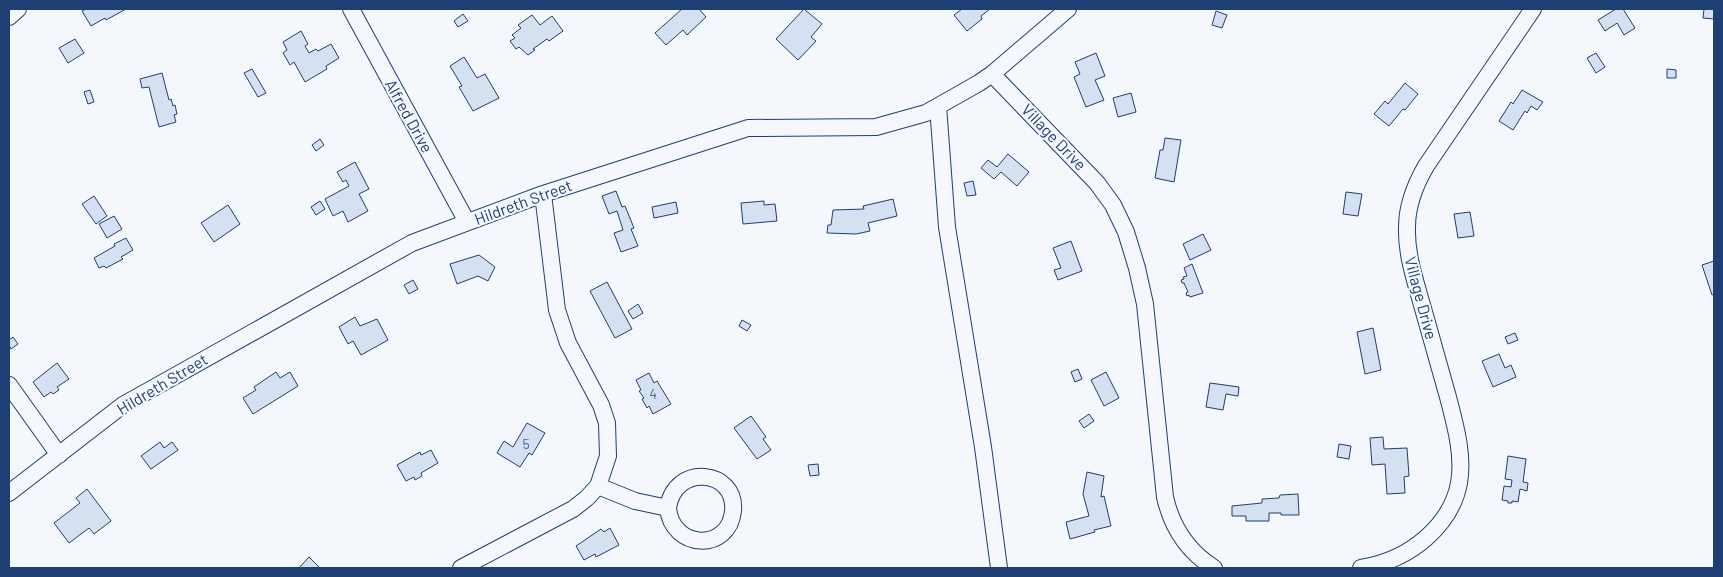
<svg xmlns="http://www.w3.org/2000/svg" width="1723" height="577" font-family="Barlow,sans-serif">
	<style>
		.building { fill: #d5e0f0; stroke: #1d3f73 }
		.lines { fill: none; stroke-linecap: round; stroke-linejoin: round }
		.minor-casing { stroke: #1d3f73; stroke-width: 18 }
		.minor { stroke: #f4f7fb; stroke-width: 16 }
		.labels { text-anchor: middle; stroke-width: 4; stroke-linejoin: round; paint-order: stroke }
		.number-label { font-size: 14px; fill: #4b6792 }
		.street-label { font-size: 16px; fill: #1d3f73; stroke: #f4f7fb }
	</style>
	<rect width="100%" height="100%" fill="#f4f7fb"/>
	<path class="building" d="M86 9H126L106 20 105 18 91 26 82 11Z
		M682 9H699L706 17 687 35 683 30 666 45 655 33Z
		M804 9 822 24 811 37 816 41 798 60 776 39Z
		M962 9H990L981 16 982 19 967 31 954 15Z
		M1616 9H1623L1635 28 1624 35 1617 23 1605 31 1598 20Z
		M1704 9H1714V19L1703 18Z
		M1216 11 1227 15 1222 28 1212 25Z
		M463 14 468 21 458 27 454 21Z
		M532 15 540 25 552 16 563 31 549 41 547 39 533 49 535 50 528 55 519 47 516 49 510 41 515 38 512 35 521 28 518 25Z
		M301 31 308 44 305 46 309 53 316 49 318 51 331 44 339 58 326 66 327 69 305 82 294 62 290 65 283 53 287 50 283 42Z
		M75 39 84 53 68 63 59 48Z
		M1096 53 1105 76 1095 80 1104 100 1086 107 1074 77 1080 74 1075 62Z
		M1596 53 1605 67 1596 73 1587 58Z
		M464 57 477 78 485 74 499 98 473 111 459 87 462 86 450 66Z
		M252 69 266 93 258 97 244 73Z
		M1667 69 1676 70V78H1667Z
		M162 73 169 100 171 99 173 106 175 105 177 114 174 115 176 122 159 127 149 87 142 88 140 79Z
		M1405 83 1418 94 1405 110 1403 109 1389 126 1374 114 1385 101 1388 104Z
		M90 90 94 102 88 104 84 92Z
		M1522 90 1543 102 1537 110 1531 106 1527 113 1525 111 1513 130 1499 121 1511 102 1513 104Z
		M1131 93 1136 112 1118 117 1113 98Z
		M1165 138 1181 140 1174 182 1155 178 1160 150H1163Z
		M320 139 324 145 316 151 312 145Z
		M1008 154 1029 172 1017 186 1001 172 994 179 981 168 988 160 997 167Z
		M355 162 369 189 359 194 368 211 348 222 343 211 333 216 325 199 349 186 346 180 343 182 337 172Z
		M973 181 976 195 967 196 964 183Z
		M616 191 622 207 625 206 634 228 631 229 638 246 621 252 614 233 623 230 617 211 609 214 602 196Z
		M1346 192 1362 194 1358 216 1343 214Z
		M94 196 107 216 96 224 82 204Z
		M893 199 897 216 868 223 870 231 856 234 827 233 828 225H831L833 210 864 209 863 206Z
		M320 201 325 209 316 215 311 207Z
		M764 201V205L775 204 777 221 743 224 741 203Z
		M676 202 678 213 654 218 652 207Z
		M228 205 240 224 214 242 201 223Z
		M1470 212 1474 236 1458 238 1454 214Z
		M114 216 122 229 107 238 99 224Z
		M1203 234 1211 250 1190 260 1183 244Z
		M126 238 133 250 121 257 123 259 106 268 104 266 99 268 94 258 115 246 114 244Z
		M1071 241 1082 271 1058 280 1054 270 1061 268 1053 248Z
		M479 255 495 267 488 281 478 276 457 284 450 264Z
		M1714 261V294L1712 295 1702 265Z
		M1192 264 1203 293 1190 297 1189 295 1187 296 1186 293 1188 292 1184 283H1182L1181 280 1184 279 1183 277 1187 276 1184 268Z
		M413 280 418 289 409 294 404 285Z
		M607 282 632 329 615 338 590 291Z
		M638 304 643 313 633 319 628 311Z
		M355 317 360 326 377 319 388 340 361 355 353 341 348 344 339 327Z
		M742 320 751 325 747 331 739 326Z
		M1373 328 1381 370 1365 374 1357 332Z
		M1515 333 1518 340 1508 344 1505 337Z
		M13 337 18 344 11 349 9 345V340Z
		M1499 354 1505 368 1511 365 1516 377 1493 387 1482 361Z
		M57 363 69 379 57 387 59 390 53 394 51 392 44 397 33 382Z
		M1078 369 1082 379 1075 382 1071 372Z
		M276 372 280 378 290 372 298 386 253 414 243 398 256 390 254 387Z
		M1106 372 1119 398 1104 406 1091 380Z
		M649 373 654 383 657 381 671 404 653 414 649 406 647 408 642 399 644 398 639 391 641 390 636 380Z
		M1210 383 1239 387 1238 396 1226 394 1223 410 1206 407Z
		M1089 414 1094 421 1084 428 1079 421Z
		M751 416 766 437 763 439 771 450 757 459 734 428Z
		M527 423 545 433 532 455 529 453 520 467 497 453 504 441 513 447Z
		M1383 437 1384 449 1407 448 1409 476 1404 477 1405 493 1387 494 1385 464 1372 465 1370 438Z
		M160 442 164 448 172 442 178 450 151 469 141 456Z
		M1339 444 1351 446 1349 459 1337 457Z
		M431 450 438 463 421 473 422 476 415 480 414 477 406 481 397 465 420 452 421 455Z
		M1508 456 1526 459 1523 482 1528 483 1527 491 1520 489 1518 502 1512 501V503H1508V501L1502 500 1504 486 1511 487 1512 480 1505 479Z
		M818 464 819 475 810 476 808 465Z
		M1087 472 1104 476 1101 497 1104 496 1111 526 1094 530 1095 532 1070 539 1066 522 1089 516 1083 494Z
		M87 489 111 521 94 534 89 528 69 543 54 523 80 503 76 498Z
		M1298 494 1299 515H1281V513H1269V521H1246V516H1232V506L1262 503V499L1279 498 1280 495Z
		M610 528 619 545 596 557 595 554 584 560 576 546 601 529 604 532Z
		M309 557 320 568H299Z"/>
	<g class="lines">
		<defs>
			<path id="minor" d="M351 9 467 222
				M9 17 18 9
				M992 74 1097 183 1113 205 1126 232 1137 268 1145 304 1165 497C1172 528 1187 551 1214 568
				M938 106 947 227 983 447 999 568
				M9 385 59 455
				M598 486 635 501 668 508C674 463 737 469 733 511 729 552 672 550 668 508
				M9 493 123 405 412 243 543 194 748 128 876 127 926 113 979 83 992 74 1068 9
				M461 568 573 509 587 498 598 486 608 456 607 423 601 405 568 343 557 310 543 194
				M1361 568C1385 564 1408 554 1426 538 1443 523 1455 505 1459 483 1464 455 1455 424 1448 397 1439 366 1431 336 1422 305 1415 280 1406 254 1407 227 1407 205 1415 185 1426 166L1533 9"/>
		</defs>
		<use href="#minor" class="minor-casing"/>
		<use href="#minor" class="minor"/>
	</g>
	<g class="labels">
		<g class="number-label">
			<text x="653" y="399">4</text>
			<text x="526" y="449">5</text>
		</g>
		<g class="street-label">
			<text transform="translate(409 116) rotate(61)" y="6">Alfred Drive</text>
			<text transform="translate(1054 137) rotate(46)" y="6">Village Drive</text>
			<text transform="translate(523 202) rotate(-20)" y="6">Hildreth Street</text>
			<text transform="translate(1421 298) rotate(75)" y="6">Village Drive</text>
			<text transform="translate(162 384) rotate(-31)" y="6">Hildreth Street</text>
		</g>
	</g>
	<rect width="1723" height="577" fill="none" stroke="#1d3f73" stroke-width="20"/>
</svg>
